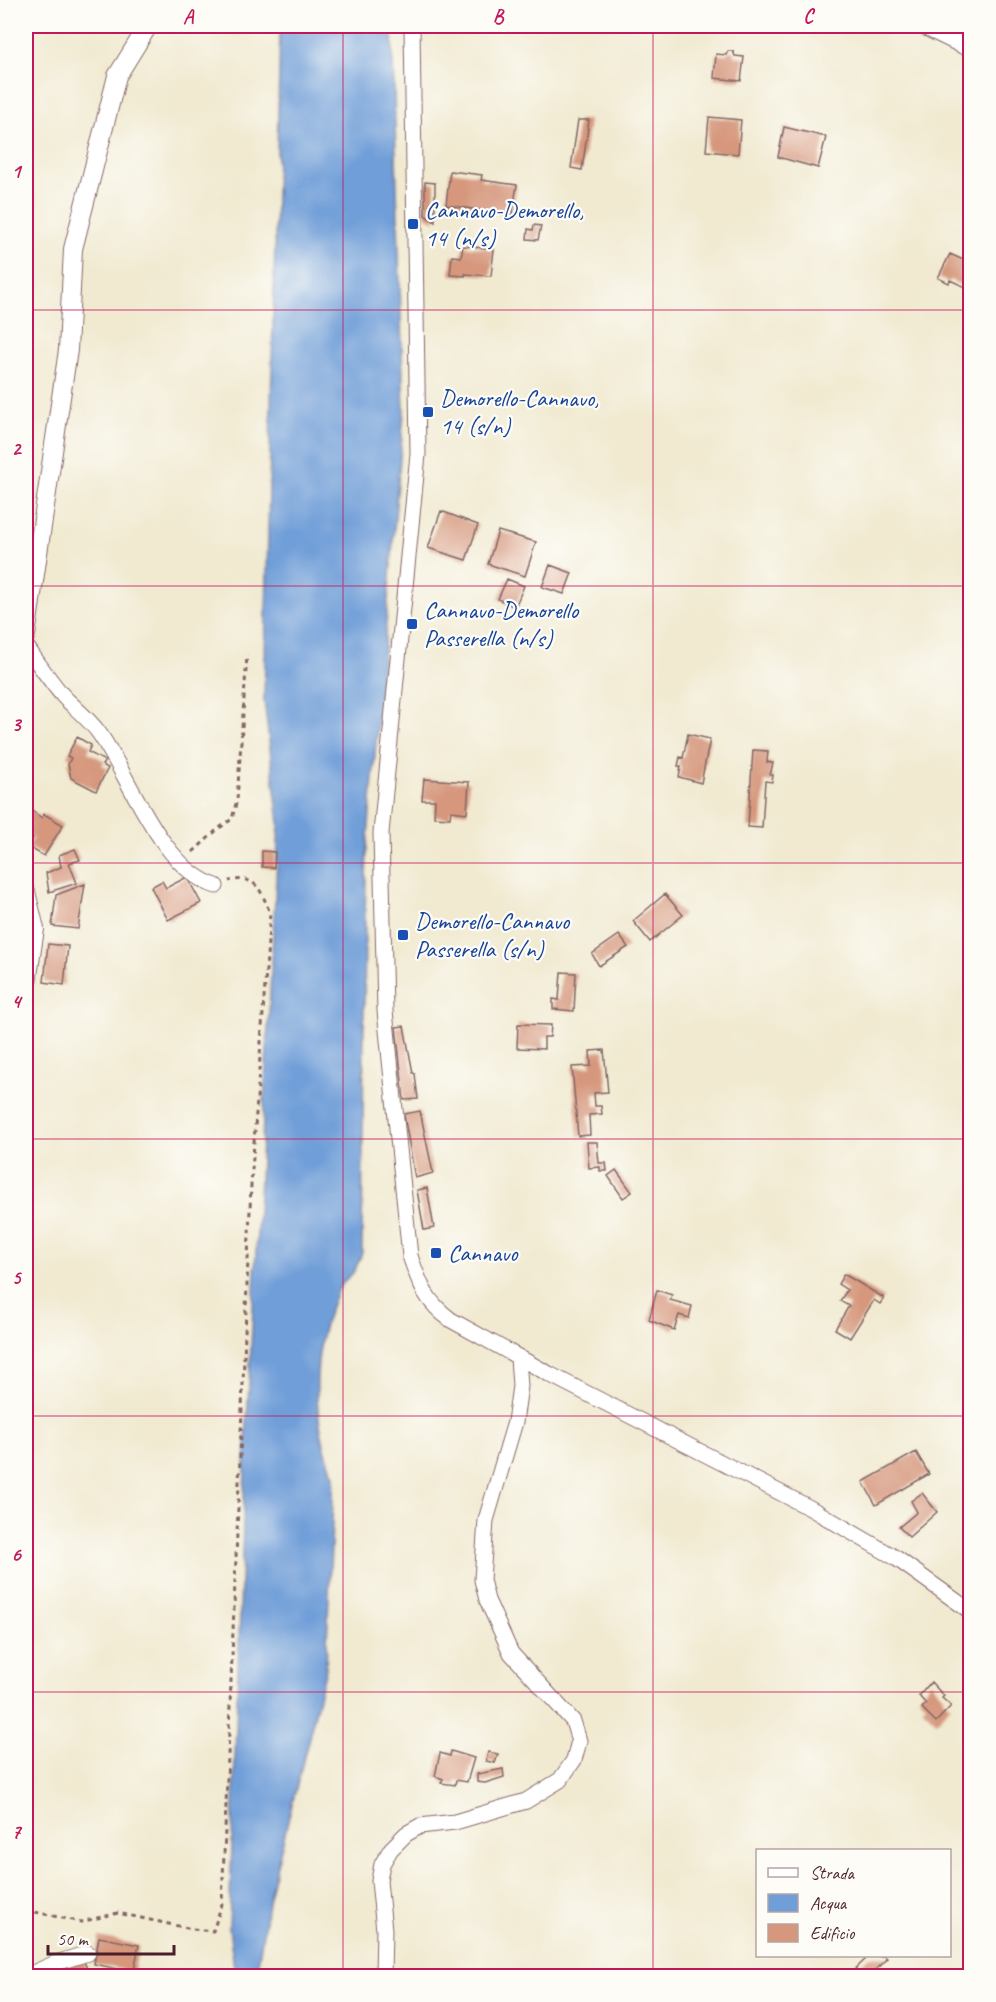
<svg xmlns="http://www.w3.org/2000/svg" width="996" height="2002" font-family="Caveat,sans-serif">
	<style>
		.water { fill: #709ed8; stroke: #5d5e82; stroke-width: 1.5 }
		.building { fill: #d6977d }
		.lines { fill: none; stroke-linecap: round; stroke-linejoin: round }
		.minor-casing { stroke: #846665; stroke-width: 17 }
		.tertiary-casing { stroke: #846665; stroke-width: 20 }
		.path { stroke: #846665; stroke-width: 3; stroke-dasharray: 4.5 4.5; stroke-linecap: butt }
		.minor { stroke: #fff; stroke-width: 15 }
		.tertiary { stroke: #fff; stroke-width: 18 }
		.grid { fill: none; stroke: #c2185b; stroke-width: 1.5; stroke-opacity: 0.55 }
		.transit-dot { fill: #1a4fb4; stroke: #fdfcf7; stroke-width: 2 }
		.labels { text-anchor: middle; stroke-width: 4.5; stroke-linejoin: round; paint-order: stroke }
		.transit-label { font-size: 24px; fill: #164399; stroke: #fdfcf7; text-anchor: start }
		.neatline { fill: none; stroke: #c2185b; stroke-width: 2 }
		.grid-label { font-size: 20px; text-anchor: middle; font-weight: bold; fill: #c2185b }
	</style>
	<rect width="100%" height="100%" fill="#fdfcf7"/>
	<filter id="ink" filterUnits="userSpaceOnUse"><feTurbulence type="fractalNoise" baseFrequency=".0167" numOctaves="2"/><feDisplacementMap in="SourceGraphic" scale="12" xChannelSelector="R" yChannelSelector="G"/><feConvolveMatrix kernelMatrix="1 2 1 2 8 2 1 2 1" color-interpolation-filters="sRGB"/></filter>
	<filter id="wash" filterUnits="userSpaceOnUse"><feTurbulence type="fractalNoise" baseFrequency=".008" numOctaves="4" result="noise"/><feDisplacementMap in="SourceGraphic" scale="24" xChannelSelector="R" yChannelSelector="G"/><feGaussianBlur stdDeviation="1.35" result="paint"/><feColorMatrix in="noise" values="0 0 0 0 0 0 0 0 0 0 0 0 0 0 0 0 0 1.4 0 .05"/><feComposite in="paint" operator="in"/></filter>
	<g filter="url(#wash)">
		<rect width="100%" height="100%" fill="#f1ead1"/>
		<path class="water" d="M280 26H392L404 412 367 849 365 915 362 1253C359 1260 357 1268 352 1274 349 1277 344 1280 342 1284 338 1289 334 1298 332 1304 310 1359 313 1422 334 1476L326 1669 269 1897 256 1976H235L229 1928 246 1439 279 823 264 700Z"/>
		<g id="blocks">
			<path class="building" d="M728 51H733L735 56 744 57 741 81 714 78 716 54 726 55Z
				M709 117 741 120 738 154 706 151Z
				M578 120H589L582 170 571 168Z
				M784 127 826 137 818 168 778 157Z
				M450 171 482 175 481 180 517 185 512 215 446 205Z
				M425 182 435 183V222L425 215Z
				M534 225 541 226 538 240 527 239 528 229 533 230Z
				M463 246 494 249 491 276 465 274V276L450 275 452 256 461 257Z
				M950 254 970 263V289L950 280 949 283 938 278Z
				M441 511 478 525 466 560 428 548Z
				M498 531 536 542 525 576 488 564Z
				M550 565 572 573 564 594 542 587Z
				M507 579 524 586 515 607 498 599Z
				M688 734 710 739 701 783 679 777 681 767 678 766 680 757 683 758Z
				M77 737 91 745 88 752 105 761 102 765 108 768 96 791 71 778 68 764 71 758 67 756Z
				M753 750 768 751 767 762 773 763 770 775H773L772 782 765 781 762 828 748 827Z
				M424 779 469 782 467 813 451 811 450 818 434 817 435 800H422Z
				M26 807 42 818 44 814 63 825 44 856 28 847 33 838 26 834Z
				M75 849 80 860 69 863 77 883 49 892 46 873 61 867 59 855Z
				M262 851 275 852 274 868 262 867Z
				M187 877 201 903 168 920 151 887 162 881 166 888Z
				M85 884 78 929 52 926 56 895Z
				M665 894 683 915 650 942 633 921Z
				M619 935 628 947 599 966 592 954Z
				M48 944 68 946 64 985 44 982Z
				M561 972 576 973 574 1011 553 1009V999L559 1000Z
				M518 1024 551 1025 550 1037H544V1049L517 1048Z
				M404 1026 413 1073 415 1074 418 1099 404 1100 396 1027Z
				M604 1050 608 1092 594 1093 595 1106H601L602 1114 589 1115 590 1135 578 1136 572 1067 591 1066 590 1051Z
				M420 1111 433 1173 415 1178 404 1114Z
				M587 1142H597L599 1163H606L607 1171H600V1167L589 1168Z
				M616 1170 632 1192 623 1198 608 1176Z
				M427 1188 434 1228 424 1230 417 1190Z
				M844 1274 884 1298 880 1304 874 1300 850 1338 835 1329 849 1306 840 1301 847 1290 838 1284Z
				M657 1290 672 1295 670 1300 692 1306 689 1318 679 1315 674 1330 649 1320Z
				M916 1452 929 1474 876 1505 863 1482Z
				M922 1493 937 1512 909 1537 899 1527 917 1512 911 1501Z
				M931 1682 944 1696 942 1698 951 1706 936 1722 922 1708 926 1704 919 1696Z
				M451 1751 474 1758 467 1782 456 1780 455 1785 441 1783 443 1779 435 1776 440 1753 450 1756Z
				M488 1752 498 1754 495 1763 486 1761Z
				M503 1769 504 1777 485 1783 477 1782V1774Z
				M99 1937 139 1945 133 1976H122L123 1970 94 1964Z
				M869 1956H884L887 1958 869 1976H848Z
				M83 1959 90 1976H64L60 1968Z"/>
		</g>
	</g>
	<g filter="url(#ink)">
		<use href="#blocks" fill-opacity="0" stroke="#846665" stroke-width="1.5"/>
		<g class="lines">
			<defs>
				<path id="minor" d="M412 26 418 454 381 833 385 1011 410 1256C420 1285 426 1302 451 1320L549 1374 810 1508 896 1558 970 1611
					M26 646C38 663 50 681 64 697 76 709 90 720 99 733 130 777 161 869 216 886
					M26 1976 56 1963 88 1953
					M383 1976 384 1930 379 1881 382 1864 391 1849 406 1834 420 1826 455 1822 526 1801 560 1780 574 1760 579 1741 573 1721 511 1653 487 1600 482 1580 486 1520 515 1422 520 1386 518 1357"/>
				<path id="tertiary" d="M925 26 970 48
					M26 635 68 350 73 249 117 76 148 26
					M26 892 35 929 26 989"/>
			</defs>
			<use href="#minor" class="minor-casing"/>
			<use href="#tertiary" class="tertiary-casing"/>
			<path class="path" d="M193 852 218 829 232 819 237 800 247 655
				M26 1910 81 1922 118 1913 192 1929 213 1931 222 1904 251 1185 270 913C261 891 257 874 229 881"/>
			<use href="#minor" class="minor"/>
			<use href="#tertiary" class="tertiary"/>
		</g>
	</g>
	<path class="grid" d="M343 26V1976M653 26V1976M26 310H970M26 586H970M26 863H970M26 1139H970M26 1416H970M26 1692H970"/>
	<g class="transit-dot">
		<rect x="407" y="218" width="12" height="12" rx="3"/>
		<rect x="422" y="406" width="12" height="12" rx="3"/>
		<rect x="406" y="618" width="12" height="12" rx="3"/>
		<rect x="397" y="929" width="12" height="12" rx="3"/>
		<rect x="430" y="1247" width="12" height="12" rx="3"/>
	</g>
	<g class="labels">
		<g class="transit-label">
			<text x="425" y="218">Cannavo-Demorello,<tspan x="425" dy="28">14 (n/s)</tspan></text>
			<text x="440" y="406">Demorello-Cannavo,<tspan x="440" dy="28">14 (s/n)</tspan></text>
			<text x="424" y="618">Cannavo-Demorello<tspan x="424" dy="28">Passerella (n/s)</tspan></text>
			<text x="415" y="929">Demorello-Cannavo<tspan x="415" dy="28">Passerella (s/n)</tspan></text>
			<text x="448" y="1261">Cannavo</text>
		</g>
	</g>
	<rect width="996" height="2002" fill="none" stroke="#fdfcf7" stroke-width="66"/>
	<rect x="756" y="1849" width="195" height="108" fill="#fdfcf7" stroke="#b5a4a5" stroke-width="1.5"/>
	<rect x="768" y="1868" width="30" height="9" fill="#ffffff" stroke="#b5a4a5" stroke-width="1.5"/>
	<text x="810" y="1879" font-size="18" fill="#4a1f2b">Strada</text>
	<rect x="768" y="1894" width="30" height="18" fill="#709ed8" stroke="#b5a4a5" stroke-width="1.5"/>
	<text x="810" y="1909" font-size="18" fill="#4a1f2b">Acqua</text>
	<rect x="768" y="1924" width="30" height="18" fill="#d6977d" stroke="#b5a4a5" stroke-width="1.5"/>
	<text x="810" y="1939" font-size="18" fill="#4a1f2b">Edificio</text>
	<path d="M48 1945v9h126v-9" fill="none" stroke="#4a1f2b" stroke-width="3"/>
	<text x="57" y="1945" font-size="18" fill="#4a1f2b" stroke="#fdfcf7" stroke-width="4.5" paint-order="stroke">50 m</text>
	<rect x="33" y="33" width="930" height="1936" class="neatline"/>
	<g class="grid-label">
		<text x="188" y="23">A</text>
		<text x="498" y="23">B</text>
		<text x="808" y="23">C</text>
		<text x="16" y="178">1</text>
		<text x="16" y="455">2</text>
		<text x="16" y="731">3</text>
		<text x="16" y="1008">4</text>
		<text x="16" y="1284">5</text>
		<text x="16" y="1561">6</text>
		<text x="16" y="1838">7</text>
	</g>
</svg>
